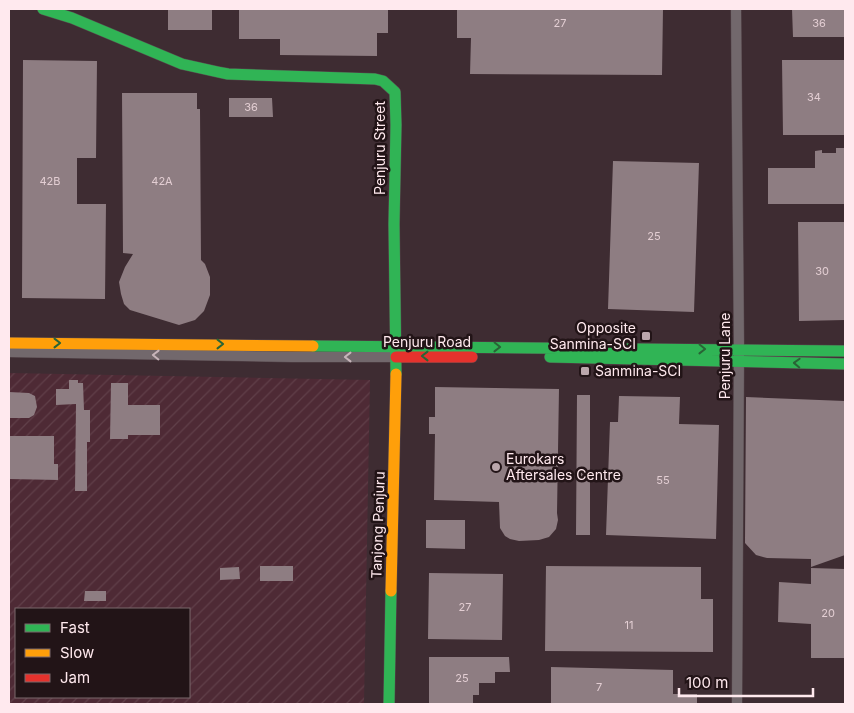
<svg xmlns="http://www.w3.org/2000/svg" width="854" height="713" font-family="Inter,sans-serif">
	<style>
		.industrial { fill: url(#industrial-furrows); fill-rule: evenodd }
		.building { fill: #8e7d82 }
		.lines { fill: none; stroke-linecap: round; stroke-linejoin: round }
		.street-casing { stroke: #57484d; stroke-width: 11 }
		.fast-casing { stroke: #57484d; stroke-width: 12 }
		.slow-casing { stroke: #57484d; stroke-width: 12 }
		.jam-casing { stroke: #57484d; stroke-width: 12 }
		.street { stroke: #72686c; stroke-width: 10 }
		.fast { stroke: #30b455; stroke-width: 11 }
		.slow { stroke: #ff9f0a; stroke-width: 11 }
		.jam { stroke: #e5322d; stroke-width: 11 }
		.oneway { stroke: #296436 }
		.oneway2 { stroke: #c7b5ba }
		.poi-dot { fill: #bba7ac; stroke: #221417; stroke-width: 2 }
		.labels { text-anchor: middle; stroke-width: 5; stroke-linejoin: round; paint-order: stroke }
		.number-label { font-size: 11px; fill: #e3ced3 }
		.street-label { font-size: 14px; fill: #ffe9ee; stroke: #221417 }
		.poi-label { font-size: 14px; fill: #ffe9ee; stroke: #221417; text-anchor: start }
	</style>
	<defs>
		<pattern id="industrial-furrows" width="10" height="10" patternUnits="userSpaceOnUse" patternTransform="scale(1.25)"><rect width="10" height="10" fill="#4e2a35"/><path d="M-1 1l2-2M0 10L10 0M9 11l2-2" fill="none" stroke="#603f49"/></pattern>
	</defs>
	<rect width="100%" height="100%" fill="#3e2c32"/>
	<path class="industrial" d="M9 373 370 380 364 704H9ZM16 609H189V697H16Z"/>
	<path class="building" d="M168 9H212V30H168Z
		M239 9H388V33H377V56L280 55V39H239Z
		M457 9H663L662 75 470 74 471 38H457Z
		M792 9H845V37H793Z
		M23 60 97 61 96 158H77V204H106L105 299 22 298Z
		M782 60H845V135H783Z
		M122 93H197V109H200L201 260 205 264 210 277V295L204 311 195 320 179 325 130 310 124 304 121 294 119 282 125 267 133 254 123 253Z
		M229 98H272L273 117H229Z
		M836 148H845V204H768V168H815V151L822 150V153H836Z
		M613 161 699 163 694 312 608 309Z
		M798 222H845V320L799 321Z
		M69 380H78V383H83L84 410H90V442H87V491H75L76 404 56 405V389H69Z
		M111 383H128V405H160V435H128V439H110Z
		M435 387 559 389 557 513 558 520 556 529 549 537 539 540 519 541 510 539 505 536 500 528 499 502 434 500 435 434H429V417H435Z
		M9 392 29 393 35 396 37 407 34 415 29 418H9Z
		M577 395H590V535H576Z
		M619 396 680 397 679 424 719 425 716 539 606 535 610 422H618Z
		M746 397 845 401V555L811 567V559L767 558 756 555 745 543Z
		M9 436H54V464H58V480L9 479Z
		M426 520H465V549L426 548Z
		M260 566H293V581H260Z
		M546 566 701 567V599H713V652L545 651Z
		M239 567 240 579 220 580V568Z
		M811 568 845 569V658H811V624L778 622 779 582 811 584Z
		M429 573 503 574 502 640 428 639Z
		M85 591H106V601H84Z
		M429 657H509L510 672H495V683H479V695H473V704H429Z
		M551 667 673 670V694H697V704H551Z"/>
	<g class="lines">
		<defs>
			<path id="street" d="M736 9 739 349 737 704
				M9 352 292 357H396"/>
			<path id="fast" d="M43 9 72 18 182 64 218 72 228 74 375 79 383 81 395 92 396 125 394 224 396 374
				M313 346 845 351
				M550 357 845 364
				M389 704 391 591"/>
			<path id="slow" d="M9 343 313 346
				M391 591 396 374"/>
			<path id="jam" d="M396 357H472"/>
		</defs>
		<use href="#street" class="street-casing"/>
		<use href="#fast" class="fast-casing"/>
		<use href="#slow" class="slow-casing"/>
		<use href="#jam" class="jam-casing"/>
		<use href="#street" class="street"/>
		<use href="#fast" class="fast"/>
		<use href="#slow" class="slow"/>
		<use href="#jam" class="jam"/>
	</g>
	<defs><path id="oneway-chevron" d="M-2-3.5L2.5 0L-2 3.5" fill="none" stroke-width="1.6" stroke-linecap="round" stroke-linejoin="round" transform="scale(1.25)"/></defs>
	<g class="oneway">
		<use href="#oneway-chevron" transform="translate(57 343)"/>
		<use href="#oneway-chevron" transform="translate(220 344)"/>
		<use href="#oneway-chevron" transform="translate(497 347) rotate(1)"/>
		<use href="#oneway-chevron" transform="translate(702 349) rotate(1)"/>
		<use href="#oneway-chevron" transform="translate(425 356) rotate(-180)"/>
		<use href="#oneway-chevron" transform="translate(797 363) rotate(-178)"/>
	</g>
	<g class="oneway2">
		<use href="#oneway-chevron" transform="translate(156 355) rotate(-179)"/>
		<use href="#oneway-chevron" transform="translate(348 357) rotate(180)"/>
	</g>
	<g class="poi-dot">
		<rect x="641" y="331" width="10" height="10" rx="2.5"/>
		<rect x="580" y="366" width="10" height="10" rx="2.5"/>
		<circle cx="496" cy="467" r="5"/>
	</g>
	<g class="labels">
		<g class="number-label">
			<text x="560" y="27">27</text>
			<text x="819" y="27">36</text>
			<text x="814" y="101">34</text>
			<text x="251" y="111">36</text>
			<text x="50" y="185">42B</text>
			<text x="162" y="185">42A</text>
			<text x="654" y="240">25</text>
			<text x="822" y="275">30</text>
			<text x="663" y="484">55</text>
			<text x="465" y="611">27</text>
			<text x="828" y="617">20</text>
			<text x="629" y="629">11</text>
			<text x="462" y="682">25</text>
			<text x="599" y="691">7</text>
		</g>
		<g class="street-label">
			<text transform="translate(380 148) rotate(-90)" y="5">Penjuru Street</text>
			<text x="427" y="347">Penjuru Road</text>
			<text transform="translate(725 356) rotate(-90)" y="5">Penjuru Lane</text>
			<text transform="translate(378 525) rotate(-88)" y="5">Tanjong Penjuru</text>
		</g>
		<g class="poi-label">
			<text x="636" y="333" text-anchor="end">Opposite<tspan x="636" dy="16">Sanmina-SCI</tspan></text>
			<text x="595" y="376">Sanmina-SCI</text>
			<text x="506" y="464">Eurokars<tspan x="506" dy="16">Aftersales Centre</tspan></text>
		</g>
	</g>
	<rect width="854" height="713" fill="none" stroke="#ffe9ee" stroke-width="20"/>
	<rect x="15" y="608" width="175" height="90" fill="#221417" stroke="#7a696d"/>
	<rect x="25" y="624" width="25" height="8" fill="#30b455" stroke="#7a696d"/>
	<text x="60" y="633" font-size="15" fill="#ffe9ee">Fast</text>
	<rect x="25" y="649" width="25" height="8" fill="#ff9f0a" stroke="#7a696d"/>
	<text x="60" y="658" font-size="15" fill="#ffe9ee">Slow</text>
	<rect x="25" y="674" width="25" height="8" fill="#e5322d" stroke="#7a696d"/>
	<text x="60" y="683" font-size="15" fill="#ffe9ee">Jam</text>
	<path d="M679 688v8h134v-8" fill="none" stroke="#ffe9ee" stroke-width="2.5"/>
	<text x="686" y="688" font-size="15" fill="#ffe9ee" stroke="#221417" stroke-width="4" paint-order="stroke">100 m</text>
</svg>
